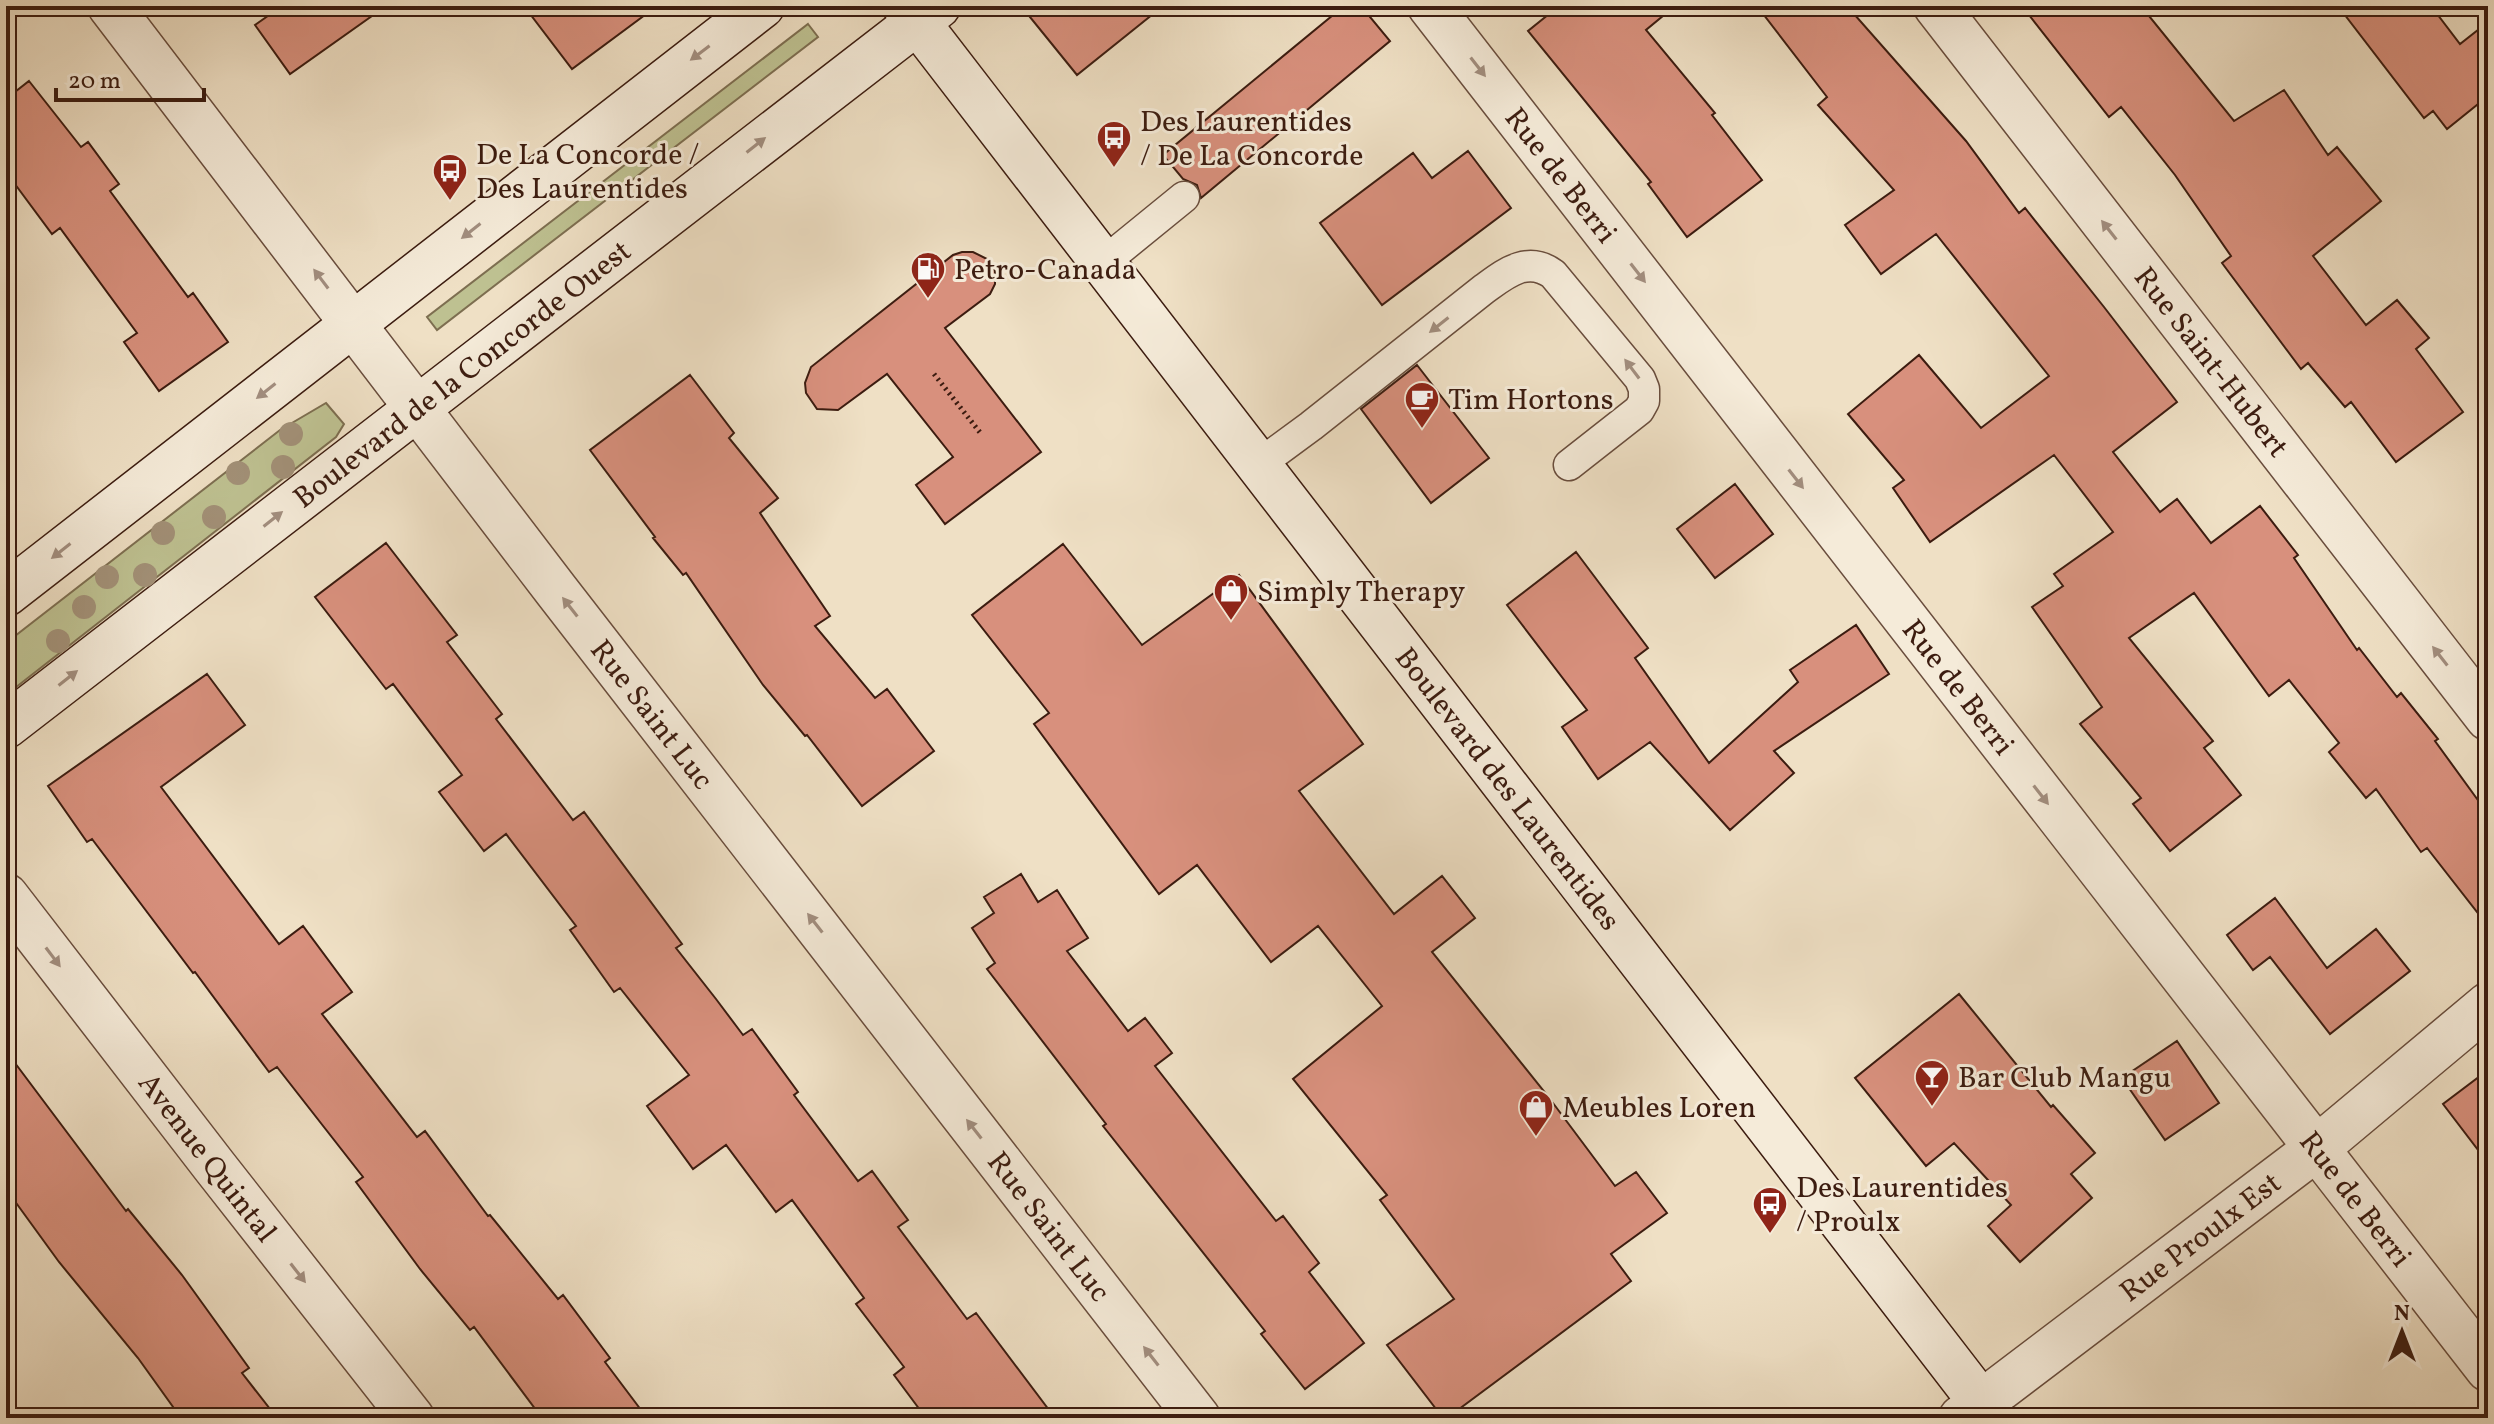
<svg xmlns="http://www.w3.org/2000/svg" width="2494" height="1424" font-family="Vollkorn,serif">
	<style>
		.green { fill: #bec191; stroke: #7d6e50; stroke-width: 2 }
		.building { fill: #d8907d; stroke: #3c1c10; stroke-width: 2 }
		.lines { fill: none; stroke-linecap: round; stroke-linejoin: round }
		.lane-casing { stroke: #694d3d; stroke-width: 33 }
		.street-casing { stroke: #694d3d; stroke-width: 47 }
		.secondary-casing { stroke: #3c1c10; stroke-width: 47 }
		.path { stroke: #3c1c10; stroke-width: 5; stroke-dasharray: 2 4; stroke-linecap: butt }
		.lane { stroke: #f5ebd9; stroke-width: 30 }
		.street { stroke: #f5ebd9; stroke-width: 44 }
		.secondary { stroke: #f5ebd9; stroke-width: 44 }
		.tree { fill: #a29077 }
		.oneway { fill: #a28e7f }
		.labels { text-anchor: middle; stroke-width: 6; stroke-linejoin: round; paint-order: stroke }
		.poi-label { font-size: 30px; fill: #3c1c10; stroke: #f5ebd9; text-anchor: start }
		.street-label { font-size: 30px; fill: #3c1c10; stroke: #f5ebd9 }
	</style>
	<rect width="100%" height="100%" fill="#efe0c5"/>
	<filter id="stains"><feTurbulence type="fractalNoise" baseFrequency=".0025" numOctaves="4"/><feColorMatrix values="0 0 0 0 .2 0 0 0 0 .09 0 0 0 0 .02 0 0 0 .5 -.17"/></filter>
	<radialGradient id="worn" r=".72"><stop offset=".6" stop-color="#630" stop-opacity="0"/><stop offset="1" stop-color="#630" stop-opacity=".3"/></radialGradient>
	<path class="green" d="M808 24 818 37 437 330 427 317Z
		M326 403 344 424 336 437 6 695V643L280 430Z"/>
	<path class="building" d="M282 6H386L290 74 255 25Z
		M524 6H657L572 69Z
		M1021 6H1163L1077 75Z
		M1344 6H1361L1390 41 1201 198 1197 185 1183 179 1163 155Z
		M1559 6H1675L1646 30 1715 113 1712 115 1762 180 1687 237 1648 184 1651 182 1528 31Z
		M1757 6H1847L1966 141 2019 213 2025 208 2104 307 2177 402 2113 452 2160 512 2177 499 2211 543 2260 506 2298 555 2294 558 2357 650 2359 648 2397 697 2401 693 2438 739 2435 741 2488 814V926L2427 848 2421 852 2376 789 2366 798 2329 752 2339 743 2289 680 2269 696 2194 593 2129 638 2213 741 2204 748 2241 795 2170 851 2133 804 2141 798 2080 724 2102 707 2032 607 2063 586 2054 574 2113 532 2054 455 1930 542 1893 488 1904 480 1848 414 1919 355 1981 428 2049 376 1936 234 1881 274 1845 225 1894 190 1818 105 1827 97Z
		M2022 6H2141L2234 121 2284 90 2328 155 2337 147 2381 201 2313 256 2366 325 2397 300 2429 338 2416 349 2463 412 2396 462 2351 402 2345 407 2308 363 2301 369 2222 263 2231 256 2175 175 2121 107 2109 117Z
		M2338 6H2431L2460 44 2488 22V96L2447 129 2433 111 2424 118Z
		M29 81 81 147 88 142 119 184 110 191 188 297 193 293 228 342 159 391 124 342 137 333 60 228 52 234 6 172V99Z
		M1468 151 1511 208 1382 305 1320 223 1413 153 1432 178Z
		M962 252H973L991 261 995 272V284L990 294 945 328 1041 452 945 524 916 485 953 457 887 374 838 410 817 409 806 393 805 383 811 367 953 255Z
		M1417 365 1489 458 1431 503 1361 409Z
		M690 375 734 433 729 438 778 498 760 513 830 616 815 626 875 698 887 689 934 751 862 806 807 735 805 736 763 685 686 573 683 575 653 538 655 537 590 450Z
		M1735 484 1773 534 1715 578 1677 529Z
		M386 543 457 635 447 642 502 714 496 719 573 820 584 812 682 944 676 948 716 999 743 1035 752 1029 798 1092 794 1095 858 1181 872 1171 908 1220 898 1227 967 1319 976 1313 1055 1418H926L894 1375 904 1367 856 1304 864 1298 792 1200 776 1212 726 1145 693 1169 647 1106 689 1075 620 988 614 992 570 930 576 926 506 834 484 851 439 792 462 775 393 684 386 689 315 597Z
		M1063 544 1142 645 1239 575 1363 744 1299 791 1394 914 1442 876 1475 918 1432 952 1547 1095 1615 1186 1636 1172 1667 1213 1611 1254 1631 1281 1447 1418H1443L1387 1345 1454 1299 1380 1200 1387 1195 1293 1079 1382 1006 1318 926 1271 962 1197 865 1159 894 1034 724 1049 713 972 615Z
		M1576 552 1648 648 1635 658 1709 763 1798 682 1790 670 1856 625 1889 674 1774 751 1794 773 1730 830 1650 742 1598 779 1562 727 1587 710 1507 605Z
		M207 674 245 725 161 787 279 944 303 926 352 992 322 1014 417 1137 425 1131 488 1216 490 1215 558 1299 563 1295 610 1358 605 1362 647 1418H542L474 1327 470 1330 420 1269 356 1182 363 1177 277 1067 269 1072 195 972 193 973 92 839 87 842 48 786Z
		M1021 874 1038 902 1057 890 1088 938 1067 951 1128 1031 1145 1018 1172 1053 1155 1066 1276 1221 1283 1216 1319 1263 1309 1272 1364 1343 1305 1389 1261 1334 1265 1331 1103 1126 1106 1124 987 969 995 963 972 928 994 913 984 897Z
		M2275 898 2327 968 2376 929 2410 971 2330 1034 2270 957 2253 970 2227 935Z
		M1959 994 2051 1107 2053 1105 2095 1153 2071 1174 2092 1198 2020 1262 1988 1226 2011 1205 1954 1143 1926 1166 1855 1078Z
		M2177 1041 2219 1103 2165 1140 2122 1078Z
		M6 1051 126 1211 128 1209 182 1275 249 1368 242 1373 277 1418H181L138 1358 59 1262 6 1189Z
		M2488 1070V1163L2443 1104Z"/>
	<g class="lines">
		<defs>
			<path id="lane" d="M1103 263 1184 197
				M1258 465 1311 426 1484 289C1505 274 1527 255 1553 274L1640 379 1644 389V401L1639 410 1569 465"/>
			<g id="street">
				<path id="s1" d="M110 6 556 590 1198 1418"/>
				<path id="s2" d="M1430 6 2488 1369"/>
				<path id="s3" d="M1936 6 2488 718"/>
				<path id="s4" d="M6 896 215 1167 412 1418"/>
				<path id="s5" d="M1961 1418 2317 1148 2488 1005"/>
			</g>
			<g id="secondary">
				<path id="s6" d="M905 6 1993 1418"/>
				<path d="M6 594 762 6"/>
				<path id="s7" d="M6 726 938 6"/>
			</g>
		</defs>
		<use href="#lane" class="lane-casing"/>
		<use href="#street" class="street-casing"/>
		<use href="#secondary" class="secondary-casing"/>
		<path class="path" d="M934 374 982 435"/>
		<use href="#lane" class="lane"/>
		<use href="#street" class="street"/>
		<use href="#secondary" class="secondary"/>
	</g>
	<g class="tree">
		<circle cx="291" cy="434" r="12"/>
		<circle cx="283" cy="467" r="12"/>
		<circle cx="238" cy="473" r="12"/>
		<circle cx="214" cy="517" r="12"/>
		<circle cx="163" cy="533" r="12"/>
		<circle cx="145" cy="575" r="12"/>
		<circle cx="107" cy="577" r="12"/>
		<circle cx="84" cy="607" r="12"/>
		<circle cx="58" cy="641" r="12"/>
	</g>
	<defs><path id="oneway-solid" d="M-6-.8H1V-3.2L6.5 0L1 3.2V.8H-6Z" transform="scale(2)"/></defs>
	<g class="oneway">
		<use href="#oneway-solid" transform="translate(700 53) rotate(143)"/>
		<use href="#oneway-solid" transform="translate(1478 67) rotate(52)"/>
		<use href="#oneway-solid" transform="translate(756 145) rotate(-38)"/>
		<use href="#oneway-solid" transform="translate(2109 230) rotate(-128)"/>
		<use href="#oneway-solid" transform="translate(471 231) rotate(142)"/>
		<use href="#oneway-solid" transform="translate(1638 273) rotate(52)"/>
		<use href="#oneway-solid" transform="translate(321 279) rotate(-127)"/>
		<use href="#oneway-solid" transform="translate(1439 325) rotate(142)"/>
		<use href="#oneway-solid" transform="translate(1632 369) rotate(-127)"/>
		<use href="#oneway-solid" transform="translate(266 391) rotate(142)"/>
		<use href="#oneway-solid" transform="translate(1796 479) rotate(52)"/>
		<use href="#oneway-solid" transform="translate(273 519) rotate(-38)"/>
		<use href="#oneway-solid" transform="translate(61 551) rotate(142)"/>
		<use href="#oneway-solid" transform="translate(570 607) rotate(-128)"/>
		<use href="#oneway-solid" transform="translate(2440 656) rotate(-128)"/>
		<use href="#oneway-solid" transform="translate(68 678) rotate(-38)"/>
		<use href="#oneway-solid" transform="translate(2041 795) rotate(52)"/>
		<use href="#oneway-solid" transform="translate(815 923) rotate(-128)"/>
		<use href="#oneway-solid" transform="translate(53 957) rotate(53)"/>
		<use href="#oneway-solid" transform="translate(974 1129) rotate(-128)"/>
		<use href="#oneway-solid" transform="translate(298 1273) rotate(52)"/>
		<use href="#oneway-solid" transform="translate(1151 1356) rotate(-128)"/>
	</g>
	<defs>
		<symbol id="bus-pin" viewBox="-11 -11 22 30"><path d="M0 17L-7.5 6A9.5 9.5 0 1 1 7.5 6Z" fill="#8f2418" stroke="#f5ebd9"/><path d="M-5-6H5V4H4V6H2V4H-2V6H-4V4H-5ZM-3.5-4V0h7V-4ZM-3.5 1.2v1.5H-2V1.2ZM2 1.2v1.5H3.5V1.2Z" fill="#fff"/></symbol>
		<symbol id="fuel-pin" viewBox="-11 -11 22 30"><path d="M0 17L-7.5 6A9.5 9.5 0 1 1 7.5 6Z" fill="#8f2418" stroke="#f5ebd9"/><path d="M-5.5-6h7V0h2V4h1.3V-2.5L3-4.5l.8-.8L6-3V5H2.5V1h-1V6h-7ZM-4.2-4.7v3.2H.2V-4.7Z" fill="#fff"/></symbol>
		<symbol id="cafe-pin" viewBox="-11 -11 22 30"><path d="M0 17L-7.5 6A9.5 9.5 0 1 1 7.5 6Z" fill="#8f2418" stroke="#f5ebd9"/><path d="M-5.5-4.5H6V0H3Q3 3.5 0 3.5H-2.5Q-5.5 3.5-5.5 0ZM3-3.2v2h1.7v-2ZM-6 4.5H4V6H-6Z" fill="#fff"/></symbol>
		<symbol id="shop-pin" viewBox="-11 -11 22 30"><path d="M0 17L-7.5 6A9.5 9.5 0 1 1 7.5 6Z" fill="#8f2418" stroke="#f5ebd9"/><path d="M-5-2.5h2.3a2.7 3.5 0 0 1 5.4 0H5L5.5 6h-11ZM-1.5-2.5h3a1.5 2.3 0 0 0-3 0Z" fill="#fff"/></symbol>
		<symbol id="bar-pin" viewBox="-11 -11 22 30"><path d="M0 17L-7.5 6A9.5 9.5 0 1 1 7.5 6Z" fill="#8f2418" stroke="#f5ebd9"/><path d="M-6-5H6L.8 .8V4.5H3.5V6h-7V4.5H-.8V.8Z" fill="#fff"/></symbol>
	</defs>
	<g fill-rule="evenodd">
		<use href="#bus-pin" x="1094" y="118" width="40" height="54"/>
		<use href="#bus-pin" x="430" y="151" width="40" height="54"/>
		<use href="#fuel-pin" x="908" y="249" width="40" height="54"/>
		<use href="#cafe-pin" x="1402" y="379" width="40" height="54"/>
		<use href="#shop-pin" x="1211" y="571" width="40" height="54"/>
		<use href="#bar-pin" x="1912" y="1057" width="40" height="54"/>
		<use href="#shop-pin" x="1516" y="1087" width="40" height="54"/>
		<use href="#bus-pin" x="1750" y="1184" width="40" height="54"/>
	</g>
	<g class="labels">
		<g class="poi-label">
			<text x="1140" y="131">Des Laurentides<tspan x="1140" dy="34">/ De La Concorde</tspan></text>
			<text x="476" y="164">De La Concorde /<tspan x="476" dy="34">Des Laurentides</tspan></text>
			<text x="954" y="279">Petro-Canada</text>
			<text x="1448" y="409">Tim Hortons</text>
			<text x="1257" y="601">Simply Therapy</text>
			<text x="1958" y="1087">Bar Club Mangu</text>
			<text x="1562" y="1117">Meubles Loren</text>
			<text x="1796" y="1197">Des Laurentides<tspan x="1796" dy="34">/ Proulx</tspan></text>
		</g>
		<g class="street-label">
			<text dy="10" stroke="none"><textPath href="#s2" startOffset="214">Rue de Berri</textPath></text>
			<text dy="10" stroke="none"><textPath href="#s3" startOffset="450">Rue Saint-Hubert</textPath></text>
			<text dy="10" stroke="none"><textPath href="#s7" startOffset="576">Boulevard de la Concorde Ouest</textPath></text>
			<text dy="10" stroke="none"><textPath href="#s2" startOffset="862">Rue de Berri</textPath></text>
			<text dy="10" stroke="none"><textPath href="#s1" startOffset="892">Rue Saint Luc</textPath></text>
			<text dy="10" stroke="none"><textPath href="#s6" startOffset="988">Boulevard des Laurentides</textPath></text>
			<text dy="10" stroke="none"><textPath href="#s4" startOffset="330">Avenue Quintal</textPath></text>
			<text dy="10" stroke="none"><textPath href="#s2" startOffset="1510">Rue de Berri</textPath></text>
			<text dy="10" stroke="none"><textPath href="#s1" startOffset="1540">Rue Saint Luc</textPath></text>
			<text dy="10" stroke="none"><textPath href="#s5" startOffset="300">Rue Proulx Est</textPath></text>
		</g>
	</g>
	<rect width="2494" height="1424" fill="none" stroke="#efe0c5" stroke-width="32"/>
	<rect x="8" y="8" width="2478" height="1408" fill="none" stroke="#3c1c10" stroke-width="4"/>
	<rect x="16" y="16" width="2462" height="1392" fill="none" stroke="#3c1c10" stroke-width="2"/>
	<g transform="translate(2402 1332)" stroke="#f5ebd9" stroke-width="6" paint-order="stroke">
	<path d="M0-6L14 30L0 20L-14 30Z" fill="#3c1c10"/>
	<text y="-12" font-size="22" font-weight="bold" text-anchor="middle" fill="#3c1c10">N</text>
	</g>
	<path d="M56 88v12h148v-12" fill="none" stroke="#3c1c10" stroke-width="4"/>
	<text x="68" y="88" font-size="24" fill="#3c1c10" stroke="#f5ebd9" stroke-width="6" paint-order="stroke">20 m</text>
	<rect width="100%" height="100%" filter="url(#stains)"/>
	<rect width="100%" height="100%" fill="url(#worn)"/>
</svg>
